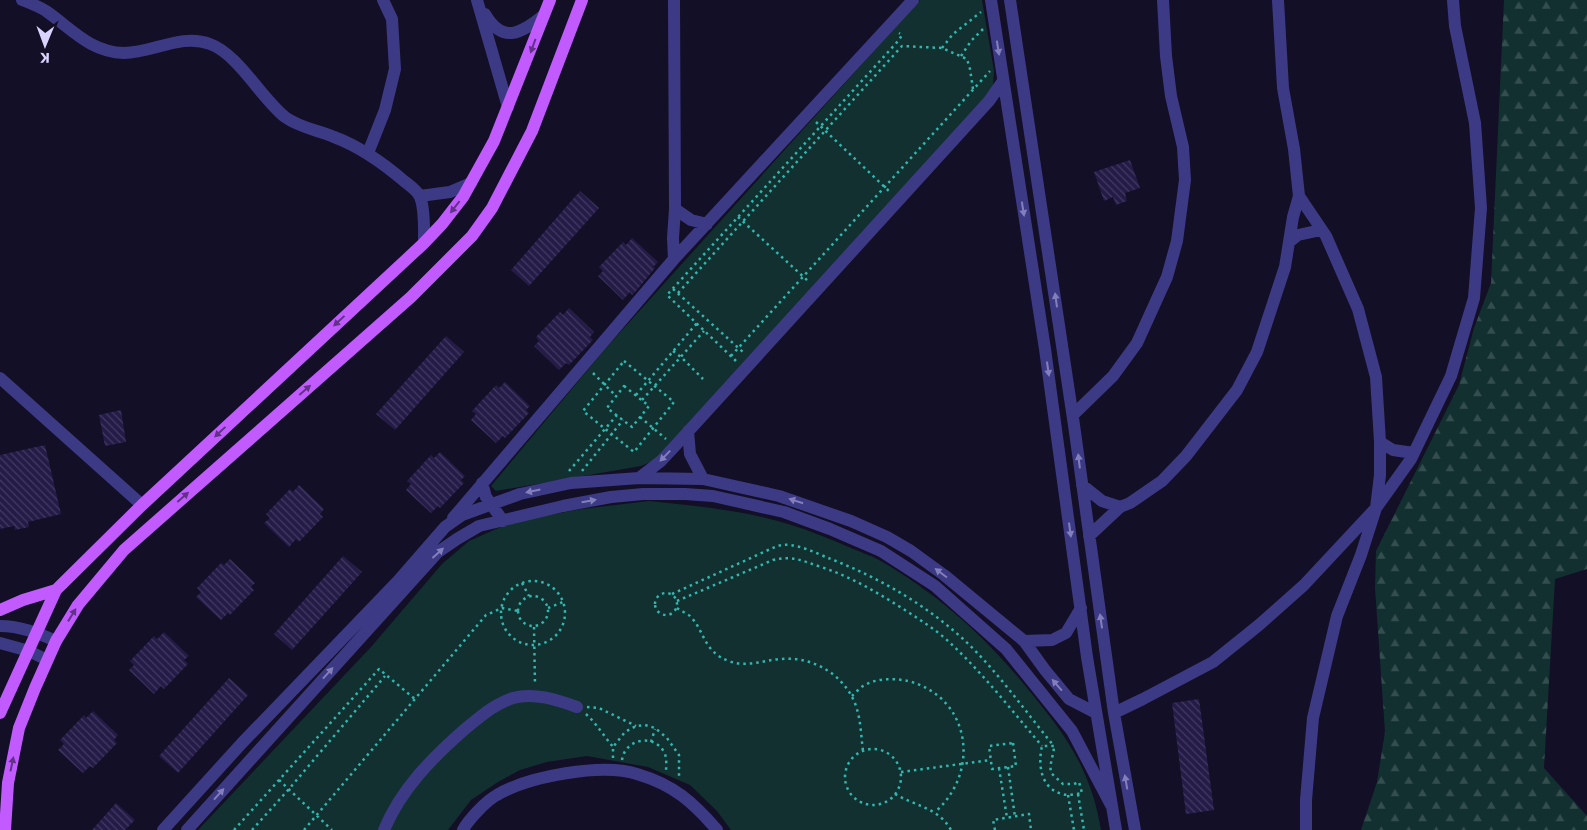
<svg xmlns="http://www.w3.org/2000/svg" width="1587" height="830" font-family="Poppins,sans-serif">
	<style>
		.green { fill: #12302f }
		.forest { fill: url(#forest-firs) }
		.building { fill: url(#building-back-hatch) }
		.lines { fill: none; stroke-linecap: round; stroke-linejoin: round }
		.path { stroke: #2fb8b0; stroke-width: 2.5; stroke-dasharray: 2.5 4; stroke-linecap: butt }
		.minor { stroke: #3d3a85; stroke-width: 12 }
		.major { stroke: #c25bff; stroke-width: 12 }
		.oneway { fill: #623188 }
		.oneway2 { fill: #837fbc }
	</style>
	<defs>
		<pattern id="forest-firs" width="22" height="20" patternUnits="userSpaceOnUse" patternTransform="scale(1.25)"><rect width="22" height="20" fill="#12302f"/><path d="M5 1l3.5 6h-7zM16 11l3.5 6h-7z" fill="#344d4e"/></pattern>
		<pattern id="building-back-hatch" width="6" height="6" patternUnits="userSpaceOnUse" patternTransform="scale(1.25)"><rect width="6" height="6" fill="#241b47"/><path d="M-1 5l2 2M0 0l6 6M5-1l2 2" fill="none" stroke="#433b63"/></pattern>
	</defs>
	<rect width="100%" height="100%" fill="#130f26"/>
	<path class="green" d="M920 0H982L994 71 993 85 987 99 658 459 641 466 496 491 491 486 606 348Z
		M649 501C695 506 743 510 788 524 809 530 830 539 851 548 860 552 870 555 879 560 937 593 986 637 1027 688 1065 734 1091 769 1101 830H731L717 811 690 785 648 767 587 756 547 762 520 770 498 782 471 800 448 830H198L371 647 442 564 469 541 503 526 538 517 582 509Z"/>
	<path class="forest" d="M1504 0H1587V569L1555 579 1544 768 1587 816V830H1361L1377 782 1385 732 1375 588 1376 551 1459 385 1474 328 1491 283Z"/>
	<path class="building" d="M1130 160 1140 188 1125 193 1127 201 1116 205 1113 197 1104 201 1094 172Z
		M580 191 599 208 529 286 511 270Z
		M632 238 658 262 653 267 655 268 636 291 632 295 630 292 623 300 598 276 603 271 599 267 623 242 626 245Z
		M569 308 594 332 590 337 593 340 569 365 566 363 559 370 534 346 539 341 536 337 560 312 563 315Z
		M446 336 464 352 395 430 376 414Z
		M505 382 530 406 526 410 529 413 505 438 503 436 496 443 471 420 476 414 472 411 496 385 499 388Z
		M121 410 126 442 105 446 99 415Z
		M45 445 61 514 28 522 29 527 15 530 14 526 0 529V455Z
		M440 452 465 476 461 480 464 483 440 508 438 506 431 513 406 490 411 484 407 481 431 455 434 458Z
		M299 485 324 509 320 514 323 517 299 542 296 539 289 547 264 523 270 518 266 514 290 489 293 492Z
		M343 556 362 572 292 650 274 634Z
		M230 559 255 583 251 587 254 590 230 615 228 613 221 620 196 597 201 592 197 588 221 563 224 565Z
		M164 632 189 656 184 660 188 664 164 689 161 686 154 694 129 670 134 665 130 661 154 636 157 639Z
		M229 678 248 695 178 773 159 756Z
		M1199 699 1214 810 1186 814 1172 703Z
		M93 711 118 735 114 740 117 743 93 768 90 766 83 773 58 750 64 744 60 740 84 715 86 718Z
		M116 803 135 820 125 830H92Z"/>
	<g class="lines">
		<path class="path" d="M942 48 953 34 981 12
			M961 56 971 41 984 28
			M816 122 890 192
			M738 217 808 281
			M673 289 744 353
			M678 293 902 46 942 48 967 59 970 69 973 89
			M673 351 681 357 703 379
			M731 356 990 71
			M624 361 674 402 634 452 583 411Z
			M736 361 667 295 899 40 902 35 899 33
			M593 373 616 396
			M624 386 649 406 632 427 607 408Z
			M636 395 697 323
			M642 400 704 331
			M640 417 666 439
			M569 471 617 415
			M582 471 623 420
			M501 613a32 32 0 1 1 64 0a32 32 0 1 1-64 0Z
			M522 583 529 596
			M655 604a11 11 0 1 1 22 0a11 11 0 1 1-22 0Z
			M672 594 777 546C794 541 815 553 831 559 879 578 923 603 962 638 996 669 1024 710 1054 746H1042C1038 764 1040 788 1062 794 1068 796 1076 794 1082 793L1079 782 1074 784H1063L1051 773C1049 763 1054 755 1054 746
			M518 611a15 15 0 1 1 30 0a15 15 0 1 1-30 0Z
			M677 601 773 560C792 555 803 561 821 567 852 577 878 593 905 610 920 620 935 629 948 641 983 673 1012 711 1042 746
			M548 608 563 602
			M677 608C681 611 686 613 690 616 705 631 703 652 729 661 747 668 763 660 781 659 813 656 845 675 856 706 861 721 861 736 863 751
			M534 627 535 685
			M852 696C855 693 859 689 863 686 876 678 894 678 908 681 971 697 981 772 935 812
			M587 707 599 708 636 726
			M586 714 593 721 613 747
			M651 742 655 729
			M1013 743 1016 766 992 769 989 746Z
			M845 777a28 28 0 1 1 56 0a28 28 0 1 1-56 0Z
			M613 758V747L625 732 636 726 645 725 655 728 667 738 679 755V779
			M622 760C625 738 656 733 665 754 667 760 666 767 666 773
			M1008 767 1015 817
			M999 768 1007 818
			M901 772 991 760
			M279 780 332 830
			M895 794C915 806 939 808 951 830
			M1078 794 1084 830
			M1068 795 1074 830
			M234 830 379 669 416 700
			M252 830 289 789 385 676
			M304 830 486 615 502 608 518 611
			M995 830 993 820 1029 814 1031 830"/>
		<path class="minor" d="M22 0C30 3 38 6 46 11 72 29 90 52 124 53 153 53 181 33 210 44 238 54 261 98 285 117 300 128 318 130 334 137 361 147 383 163 404 181 409 185 418 191 420 197 425 209 424 230 424 242
			M477 0 508 107
			M674 0 675 209 673 238 674 259
			M991 0 1045 349 1087 657 1116 830
			M1010 0 1074 425 1114 713 1135 830
			M485 14C503 45 522 33 544 15
			M368 153 385 110 395 69 392 19 383 0
			M420 196 450 192 471 183
			M1299 196 1326 236 1358 309 1376 377 1380 442V475L1376 508 1361 555 1337 616 1313 718 1306 800V830
			M675 209 691 220 707 224
			M1289 242 1298 235 1321 230
			M0 378 142 505
			M1073 415 1113 376 1137 343 1167 277 1177 241 1185 180 1183 147 1171 96 1166 56 1163 0
			M688 431 690 454 703 479
			M1380 442 1393 450 1414 453
			M639 478 661 461 675 446 989 101 1003 81
			M482 483 486 497 503 521
			M1082 485 1102 501 1120 507 1089 536
			M1120 507 1130 503 1162 481 1186 456 1237 390 1257 352 1285 267 1293 217 1299 196 1294 149 1283 88 1278 0
			M453 518 674 259 913 0
			M0 626C20 626 38 633 56 641
			M1024 641 1052 640 1066 633 1081 608
			M0 643 29 651 47 660
			M1114 713 1143 699 1213 662 1259 625 1304 585 1376 508 1411 459 1451 376 1474 298 1481 208 1475 123 1455 26 1453 0
			M163 830 242 743 398 581 445 527 462 515 520 494 571 483 639 478 703 479 779 496 851 521 887 537 911 551 944 575 1024 641 1045 670 1069 699 1096 713
			M187 830 438 552 457 539 479 526 563 506 611 497 643 494H685L713 496 784 512 830 529 881 551 935 586 1006 649 1072 731 1111 805
			M384 830C401 789 432 758 465 729 480 717 494 704 513 698 534 692 558 700 577 707
			M463 830C468 820 487 800 497 795 529 776 602 763 637 774 674 785 693 802 717 830"/>
		<path class="major" d="M0 610 23 600 56 590
			M0 713 56 590 142 505 423 244 442 224 463 197 494 141 550 0
			M5 830 8 783 19 728 35 688 56 641 78 605 124 550 411 297 472 236 492 208 532 131 582 0"/>
	</g>
	<defs><path id="oneway-solid" d="M-6-.8H1V-3.2L6.5 0L1 3.2V.8H-6Z" transform="scale(1.25)"/></defs>
	<g class="oneway">
		<use href="#oneway-solid" transform="translate(533 46) rotate(110)"/>
		<use href="#oneway-solid" transform="translate(455 207) rotate(128)"/>
		<use href="#oneway-solid" transform="translate(339 321) rotate(137)"/>
		<use href="#oneway-solid" transform="translate(305 390) rotate(-41)"/>
		<use href="#oneway-solid" transform="translate(220 432) rotate(137)"/>
		<use href="#oneway-solid" transform="translate(183 497) rotate(-41)"/>
		<use href="#oneway-solid" transform="translate(72 615) rotate(-58)"/>
		<use href="#oneway-solid" transform="translate(12 764) rotate(-78)"/>
	</g>
	<g class="oneway2">
		<use href="#oneway-solid" transform="translate(998 48) rotate(81)"/>
		<use href="#oneway-solid" transform="translate(1023 209) rotate(81)"/>
		<use href="#oneway-solid" transform="translate(1056 300) rotate(-98)"/>
		<use href="#oneway-solid" transform="translate(1048 369) rotate(82)"/>
		<use href="#oneway-solid" transform="translate(665 456) rotate(134)"/>
		<use href="#oneway-solid" transform="translate(1079 461) rotate(-97)"/>
		<use href="#oneway-solid" transform="translate(533 491) rotate(168)"/>
		<use href="#oneway-solid" transform="translate(589 501) rotate(-10)"/>
		<use href="#oneway-solid" transform="translate(796 501) rotate(-162)"/>
		<use href="#oneway-solid" transform="translate(1070 530) rotate(82)"/>
		<use href="#oneway-solid" transform="translate(438 553) rotate(-42)"/>
		<use href="#oneway-solid" transform="translate(941 573) rotate(-143)"/>
		<use href="#oneway-solid" transform="translate(1101 621) rotate(-98)"/>
		<use href="#oneway-solid" transform="translate(328 673) rotate(-48)"/>
		<use href="#oneway-solid" transform="translate(1057 685) rotate(-131)"/>
		<use href="#oneway-solid" transform="translate(1126 782) rotate(-100)"/>
		<use href="#oneway-solid" transform="translate(219 794) rotate(-48)"/>
	</g>
	<g transform="translate(45 45) rotate(181)" stroke="#130f26" stroke-width="4" paint-order="stroke">
	<path d="M0-4L9 19L0 12L-9 19Z" fill="#d9d4ff"/>
	<text y="-8" font-size="14" font-weight="bold" text-anchor="middle" fill="#d9d4ff">K</text>
	</g>
</svg>
